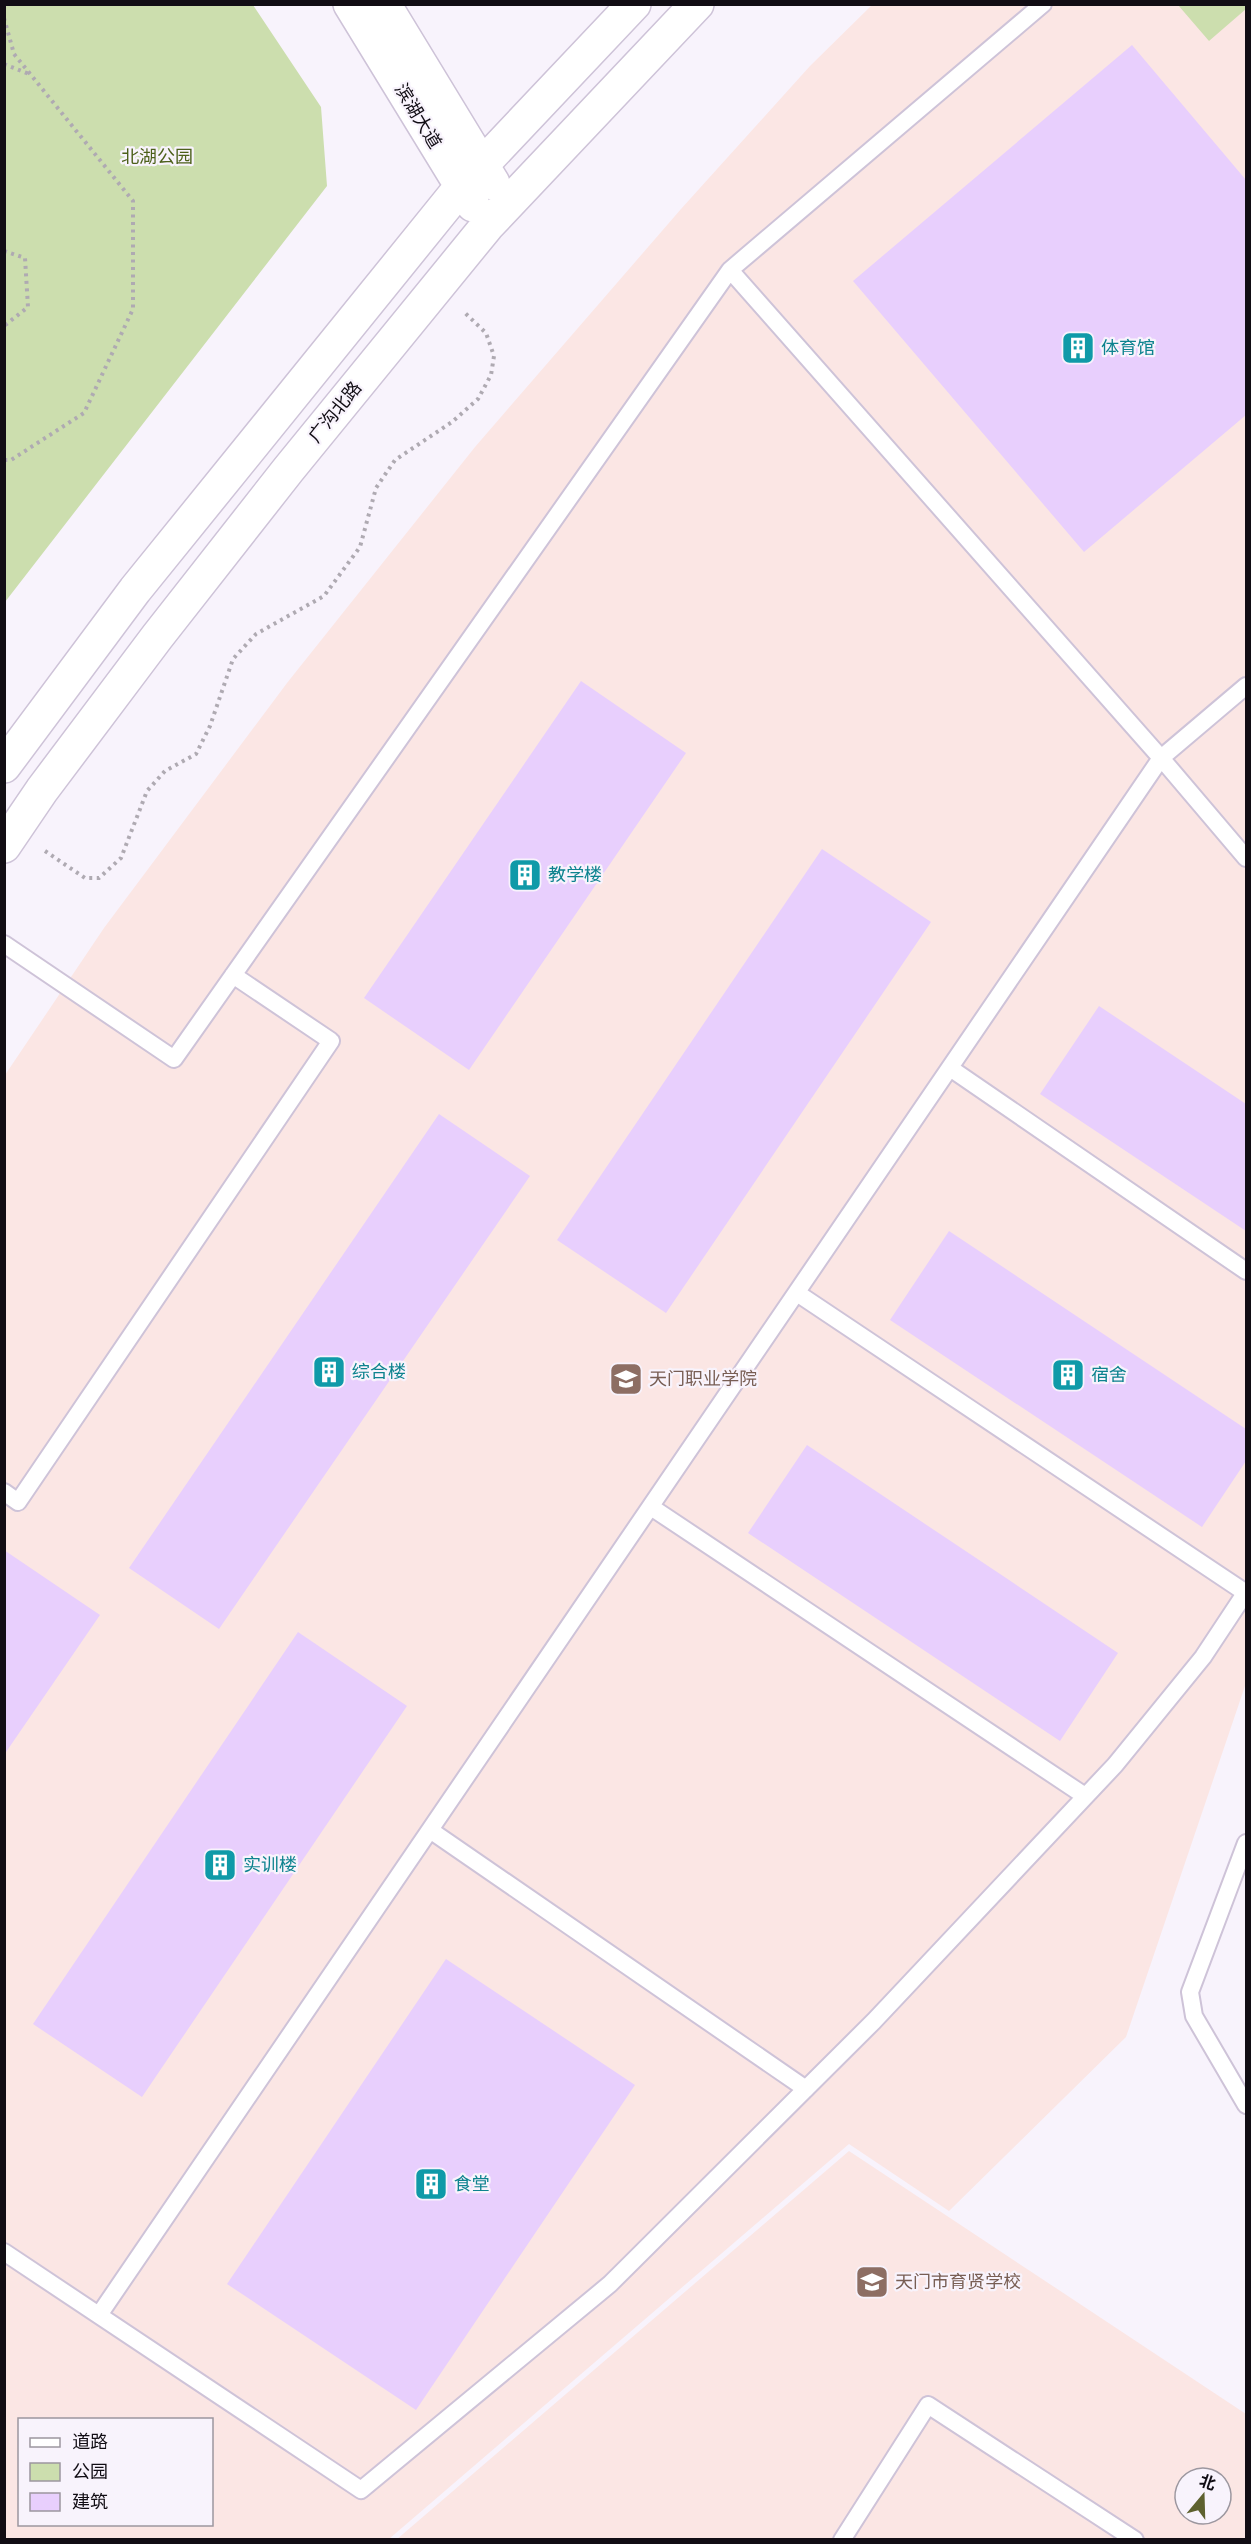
<svg xmlns="http://www.w3.org/2000/svg" width="1251" height="2544" font-family="'Open Sans','Noto Sans SC',sans-serif">
	<style>
		.education { fill: #fbe6e4; fill-rule: evenodd }
		.green { fill: #ccdeae }
		.building { fill: #e8cffd }
		.lines { fill: none; stroke-linecap: round; stroke-linejoin: round }
		.service-casing { stroke: #cec3d8; stroke-width: 20 }
		.minor-casing { stroke: #cec3d8; stroke-width: 36 }
		.path { stroke: #afaab2; stroke-width: 4; stroke-dasharray: 3 4.5; stroke-linecap: butt }
		.service { stroke: #fff; stroke-width: 16 }
		.minor { stroke: #fff; stroke-width: 33 }
		.labels { text-anchor: middle; stroke-width: 4.5; stroke-linejoin: round; paint-order: stroke }
		.street-label { font-size: 18px; fill: #110d14; stroke: #f8f3fc }
		.park-label { font-size: 18px; fill: #4c601a; stroke: #f8f3fc }
		.culture-label { font-size: 18px; fill: #0d838f; stroke: #f8f3fc; text-anchor: start }
		.education-label { font-size: 18px; fill: #785e54; stroke: #f8f3fc; text-anchor: start }
	</style>
	<rect width="100%" height="100%" fill="#f8f3fc"/>
	<path class="education" d="M872 5H1246V1683L1126 2037 949 2211 849 2144 389 2539 5 2540V1075L104 928 287 683 475 447 681 209 810 66ZM20 2420H212V2524H20Z
		M849 2151 1246 2414V2539L396 2540ZM1185 2478H1221V2514H1185Z"/>
	<path class="green" d="M5 4 253 5 321 107 327 186 5 602Z
		M1178 5H1246V9L1209 41Z"/>
	<path class="building" d="M1132 45 1246 180V415L1084 552 853 281Z
		M581 681 686 753 469 1070 364 998Z
		M822 849 931 922 666 1313 557 1240Z
		M1099 1006 1246 1104V1231L1040 1094Z
		M439 1114 530 1176 219 1629 129 1568Z
		M949 1231 1246 1429V1461L1202 1527 890 1320Z
		M807 1445 1118 1653 1060 1741 748 1533Z
		M4 1550 100 1615 4 1755Z
		M298 1632 407 1706 142 2097 33 2024Z
		M446 1959 635 2085 416 2410 227 2284Z"/>
	<g class="lines">
		<defs>
			<path id="service" d="M730 270 1161 758 1246 858
				M4 944 174 1059 730 270 1043 4
				M950 1068 1246 1271
				M797 1293 1246 1593
				M4 1492 18 1502 331 1041 233 975
				M651 1507 1085 1796
				M430 1830 806 2089
				M1246 1843 1190 1992 1194 2016 1246 2105
				M4 2252 361 2490 610 2284 874 2021 1115 1765 1203 1657 1246 1592
				M99 2315 1161 758 1246 686
				M842 2540 928 2405 1135 2540"/>
			<path id="minor" d="M350 4 473 205
				M384 4 493 183
				M4 766 135 590 461 187 634 4
				M4 846 42 790 157 637 288 470 487 226 697 4"/>
		</defs>
		<use href="#service" class="service-casing"/>
		<use href="#minor" class="minor-casing"/>
		<path class="path" d="M4 18 14 54 133 201V309L84 413 11 460H4
			M4 64 29 74
			M4 251 25 258 28 307 4 326
			M45 851 85 878H99L121 858 147 791 165 771 196 754 210 726 233 659 256 634 324 596 360 547 376 488 395 460 452 422 478 399 491 375 494 356 486 333 464 312"/>
		<use href="#service" class="service"/>
		<use href="#minor" class="minor"/>
	</g>
	<defs>
		<symbol id="building-square" viewBox="-11 -11 22 22"><rect x="-9" y="-9" width="18" height="18" rx="4" fill="#0f9aa8" stroke="#f8f3fc"/><path d="M-4-6H4V6H1V3H-1V6H-4ZM-2.5-4.3h1.7v1.8h-1.7ZM.8-4.3h1.7v1.8H.8ZM-2.5-1h1.7V.8h-1.7ZM.8-1h1.7V.8H.8Z" fill="#fff"/></symbol>
		<symbol id="university-square" viewBox="-11 -11 22 22"><rect x="-9" y="-9" width="18" height="18" rx="4" fill="#8d6e63" stroke="#f8f3fc"/><path d="M0-5L7-2L0 1L-7-2ZM-4 1L0 2.5L4 1V4Q0 6-4 4Z" fill="#fff"/></symbol>
		<symbol id="school-square" viewBox="-11 -11 22 22"><rect x="-9" y="-9" width="18" height="18" rx="4" fill="#8d6e63" stroke="#f8f3fc"/><path d="M0-5L7-2L0 1L-7-2ZM-4 1L0 2.5L4 1V4Q0 6-4 4Z" fill="#fff"/></symbol>
	</defs>
	<g fill-rule="evenodd">
		<use href="#building-square" x="1059" y="329" width="38" height="38"/>
		<use href="#building-square" x="506" y="856" width="38" height="38"/>
		<use href="#building-square" x="310" y="1353" width="38" height="38"/>
		<use href="#building-square" x="1049" y="1356" width="38" height="38"/>
		<use href="#university-square" x="607" y="1360" width="38" height="38"/>
		<use href="#building-square" x="201" y="1846" width="38" height="38"/>
		<use href="#building-square" x="412" y="2165" width="38" height="38"/>
		<use href="#school-square" x="853" y="2263" width="38" height="38"/>
	</g>
	<g class="labels">
		<g class="street-label">
			<text transform="translate(418 116) rotate(59)" y="6">滨湖大道</text>
			<text transform="translate(335 412) rotate(-51)" y="6">广沟北路</text>
		</g>
		<g class="park-label">
			<text x="157" y="163">北湖公园</text>
		</g>
		<g class="culture-label">
			<text x="1101" y="354">体育馆</text>
			<text x="548" y="881">教学楼</text>
			<text x="352" y="1378">综合楼</text>
			<text x="1091" y="1381">宿舍</text>
			<text x="243" y="1871">实训楼</text>
			<text x="454" y="2190">食堂</text>
		</g>
		<g class="education-label">
			<text x="649" y="1385">天门职业学院</text>
			<text x="895" y="2288">天门市育贤学校</text>
		</g>
	</g>
	<rect width="1251" height="2544" fill="none" stroke="#110d14" stroke-width="12"/>
	<rect x="18" y="2418" width="195" height="108" fill="#f8f3fc" stroke="#9c979f" stroke-width="1.5"/>
	<rect x="30" y="2438" width="30" height="9" fill="#ffffff" stroke="#9c979f" stroke-width="1.5"/>
	<text x="72" y="2448" font-size="18" fill="#110d14">道路</text>
	<rect x="30" y="2463" width="30" height="18" fill="#ccdeae" stroke="#9c979f" stroke-width="1.5"/>
	<text x="72" y="2478" font-size="18" fill="#110d14">公园</text>
	<rect x="30" y="2493" width="30" height="18" fill="#e8cffd" stroke="#9c979f" stroke-width="1.5"/>
	<text x="72" y="2508" font-size="18" fill="#110d14">建筑</text>
	<g transform="translate(1203 2496) rotate(19)"><circle r="28" fill="#f8f3fc" stroke="#9c979f" stroke-width="1.5"/>
	<path d="M0-4.5L10 22L0 15L-10 22Z" fill="#5e612f"/>
	<text y="-9" font-size="16" font-weight="bold" text-anchor="middle" fill="#110d14">北</text>
	</g>
</svg>
